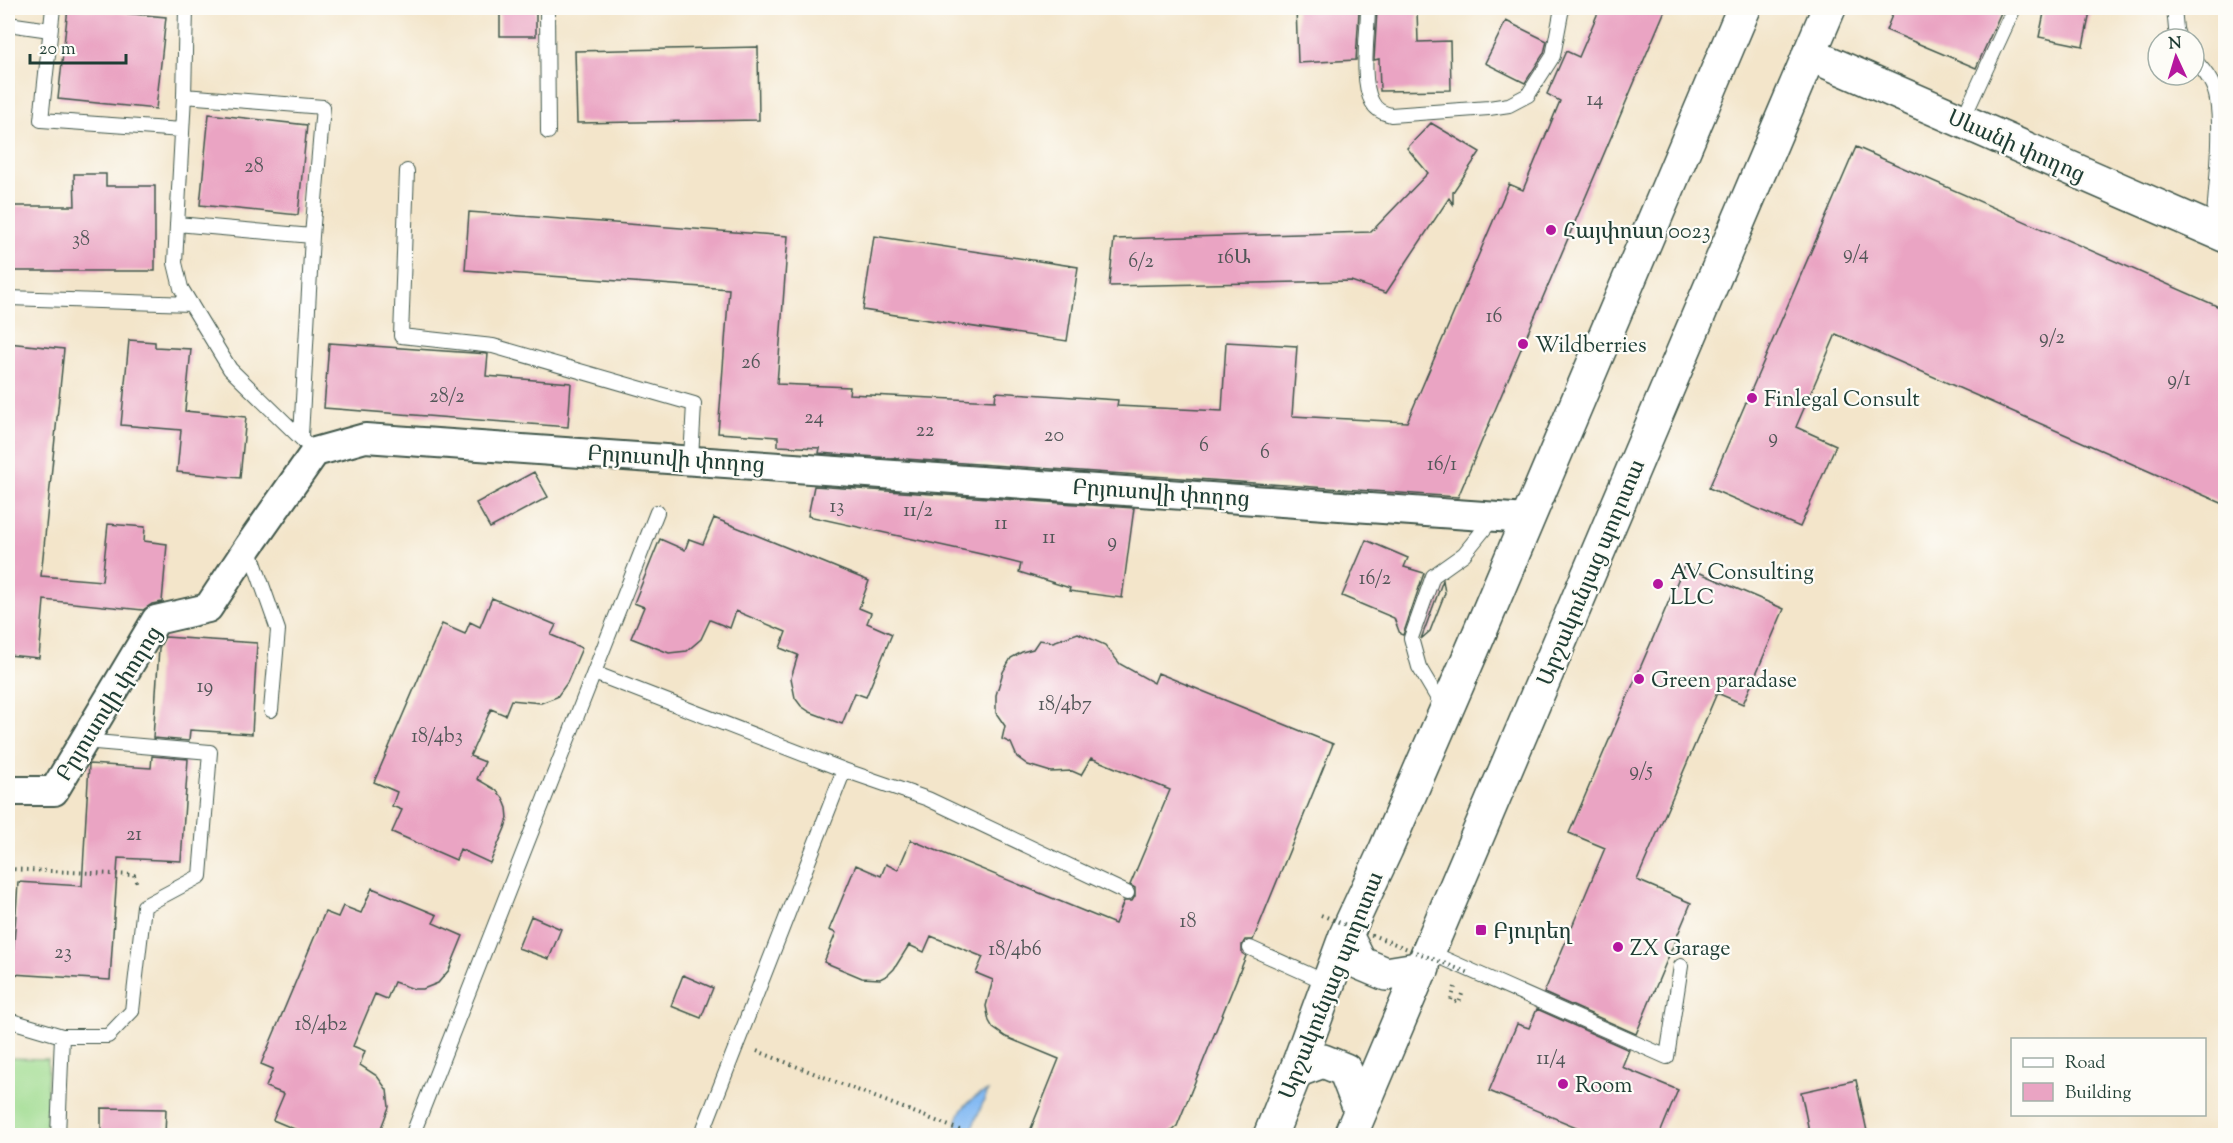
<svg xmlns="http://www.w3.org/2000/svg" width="2233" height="1143" font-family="'Sorts Mill Goudy','Noto Serif Armenian',serif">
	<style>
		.green { fill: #a0dc91; stroke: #608c62; stroke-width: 1.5 }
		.water { fill: #84baf3; stroke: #527c94; stroke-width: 1.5 }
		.building { fill: #eaa4c3 }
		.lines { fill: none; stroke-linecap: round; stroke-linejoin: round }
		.lane-casing { stroke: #3f564a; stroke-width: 16 }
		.street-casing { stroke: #3f564a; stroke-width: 32 }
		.secondary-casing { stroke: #3f564a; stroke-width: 36 }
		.primary-casing { stroke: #3f564a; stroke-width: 36 }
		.path { stroke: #3f564a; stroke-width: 4; stroke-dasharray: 1.5 4.5; stroke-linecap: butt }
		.lane { stroke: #fff; stroke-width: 14 }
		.street { stroke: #fff; stroke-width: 28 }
		.secondary { stroke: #fff; stroke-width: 33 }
		.primary { stroke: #fff; stroke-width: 33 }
		.path-bridge { stroke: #3f564a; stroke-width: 4; stroke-dasharray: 1.5 4.5; stroke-linecap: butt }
		.poi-dot { fill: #b5179e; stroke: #fdfcf7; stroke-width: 2 }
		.labels { text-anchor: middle; stroke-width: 4.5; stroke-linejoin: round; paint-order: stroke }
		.number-label { font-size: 20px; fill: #525758 }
		.street-label { font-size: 22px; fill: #1f3d34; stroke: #fdfcf7 }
		.poi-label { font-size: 22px; fill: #1f3d34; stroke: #fdfcf7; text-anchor: start }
	</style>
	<rect width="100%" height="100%" fill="#fdfcf7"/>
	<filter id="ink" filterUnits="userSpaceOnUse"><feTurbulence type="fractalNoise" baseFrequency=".0167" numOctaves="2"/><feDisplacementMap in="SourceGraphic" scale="12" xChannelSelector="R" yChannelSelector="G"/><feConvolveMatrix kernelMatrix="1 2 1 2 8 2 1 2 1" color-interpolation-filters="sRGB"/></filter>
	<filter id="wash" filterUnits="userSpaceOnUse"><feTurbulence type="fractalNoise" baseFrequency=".008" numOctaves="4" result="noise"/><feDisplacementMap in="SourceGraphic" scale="24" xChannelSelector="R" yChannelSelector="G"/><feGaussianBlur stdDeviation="1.35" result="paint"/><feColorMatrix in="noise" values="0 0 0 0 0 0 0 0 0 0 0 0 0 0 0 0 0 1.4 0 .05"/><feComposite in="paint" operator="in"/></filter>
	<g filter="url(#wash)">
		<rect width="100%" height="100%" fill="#f3e5ca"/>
		<path class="green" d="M8 42 14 43 11 109H8Z
			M8 1058 48 1059 46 1135H8Z"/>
		<path class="water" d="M988 1091 969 1135H957C952 1113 969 1098 988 1091Z"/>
		<g id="blocks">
			<path class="building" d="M68 8 166 17 156 109 58 99Z
				M500 8H536V36H500Z
				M1296 8H1351L1352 11H1359L1356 60 1298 63Z
				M1600 8H1666L1458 497 819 453 820 448 778 446V437L718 433 729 289 465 270 469 212 788 236 777 384 850 387 849 394 995 401 996 392 1118 400 1117 406 1222 411 1226 342 1297 346 1292 416 1407 422 1509 184 1523 190 1560 101 1547 94 1566 51 1579 57Z
				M1895 8H2003L1976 68 1886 30Z
				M2045 8H2091L2083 46 2039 37Z
				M1417 10 1418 42 1450 41 1451 90 1380 91 1379 59 1374 60 1377 11Z
				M1506 21 1547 41 1544 53 1525 83 1485 63Z
				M758 47 759 120 577 123 575 51Z
				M209 114 307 125 298 215 200 205Z
				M1431 123 1480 152 1453 192V204L1449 198 1386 293 1351 281 1109 286 1114 239 1371 232 1428 173 1407 148Z
				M1856 147 2226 310V505L1836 334 1796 427 1836 445 1800 527 1709 488Z
				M74 174H106V186H155V271H8V206H75Z
				M874 236 1078 267 1067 341 863 310Z
				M129 340 155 342V347L191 349 185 411 246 417 240 478 177 472 181 430 121 425Z
				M8 343 64 349 41 576 102 581 108 524 145 527 144 541 167 544 162 602 152 604 143 610 44 600 39 658 8 655Z
				M329 343 488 354 486 376 571 383 568 427 324 408Z
				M534 472 548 497 490 528 476 503Z
				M814 486 1134 508 1122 598 1069 591 1070 588 1019 572 1021 564 981 554 808 516Z
				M714 518 869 581 859 608 871 613 867 623 892 634 866 697 855 693 842 724 810 712 801 706 795 698 791 678 798 655 780 648 786 632 736 611 730 628 710 620 701 639 687 651 669 653 631 638 644 607 634 603 660 539 685 550 689 539 703 544Z
				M1366 540 1408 558 1404 567 1424 573 1403 635 1400 634 1394 618 1342 596Z
				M1684 566 1784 609 1743 704 1717 693 1637 880 1691 903 1636 1034 1544 993 1605 848 1569 833Z
				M1443 580 1445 593 1430 631 1421 639Z
				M492 598 556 625 551 635 582 648 567 683 557 697 541 703 511 700 505 715 491 709 470 756 485 762 477 779 496 790 503 798 507 808 508 818 505 828 490 863 460 849 456 860 392 832 402 810 392 806 397 792 374 782 442 624 465 634 470 622 480 627Z
				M1078 633 1105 645 1120 664 1154 683 1158 673 1333 744 1253 940H1245L1242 945V953L1246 956 1177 1126 1165 1136H1028L1059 1059 1006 1037 993 1028 989 1021 986 1006 993 980 976 973 983 957 931 936 924 952 909 945 894 969 888 975 880 979 862 978 824 962 836 933 829 930 856 865 881 876 886 864 898 870 911 840 1115 924 1124 901H1132L1135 896V888L1130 885 1170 790 1091 758 1081 775 1072 771 1051 772 1028 765 1017 757 1011 743 1002 739 1005 726 996 713V695L1003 672 1011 658 1022 652 1033 649 1039 640 1053 642Z
				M165 637 257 643 252 734 190 730 189 741 153 738 159 648Z
				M152 756 188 759 181 861 118 858 110 980 12 974 18 882 82 886 89 764 151 768Z
				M372 888 437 915 433 923 463 936 449 970 438 983 423 989H414L394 982 387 999 375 994 353 1046 365 1051 360 1065 377 1076 387 1090 389 1107 378 1136H311L273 1120 284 1094 266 1087 273 1069 261 1064 325 912 338 917 343 906 361 913Z
				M531 916 561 929 549 959 518 948Z
				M683 975 713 988 701 1018 671 1006Z
				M1537 1009 1629 1050 1622 1067 1678 1090 1659 1136H1598L1489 1091 1517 1024 1529 1028Z
				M1856 1080 1868 1136H1810L1801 1092Z
				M101 1108 166 1109 165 1136H101Z"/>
		</g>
	</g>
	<g filter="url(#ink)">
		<use href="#blocks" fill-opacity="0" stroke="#3f564a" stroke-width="1.5"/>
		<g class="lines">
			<defs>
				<path id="lane" d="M53 8 41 120 182 130
					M547 8 548 132
					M1368 8C1368 33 1360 80 1372 102 1376 110 1382 113 1391 115L1489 108 1509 105 1528 95 1553 56 1562 8
					M2174 8 2176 29 2179 39
					M8 24 50 30
					M2194 60C2205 71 2215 84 2217 100 2223 137 2215 192 2213 231
					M184 96 186 8
					M1962 121 2014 8
					M407 171 401 336 493 346 694 404 691 459
					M177 224 312 236
					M8 298 191 304
					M301 436 312 236 323 107 184 96 175 263 181 288 230 369 315 452
					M249 548 278 630 271 710
					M594 673 844 770 928 799 1127 893
					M1444 709 1419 667 1411 638 1433 576 1464 554 1494 517
					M1250 948 1328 983
					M1429 952 1667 1057 1681 966
					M8 1020 62 1036H108L132 1011 144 906 200 876 210 752 84 741
					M58 1136 62 1036
					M412 1136 657 512
					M701 1136 844 770"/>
				<path id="street" d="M8 791H54L156 620 208 608 249 546 315 452 365 438 1527 519"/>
				<path id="secondary" d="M1809 54 2226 236"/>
				<path id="primary" d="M1346 935 1360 963 1386 974 1423 968
					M1296 1071 1323 1061 1345 1070 1360 1109
					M1270 1136 1296 1071 1346 935 1386 849 1477 639 1744 8
					M1350 1136 1829 8"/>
			</defs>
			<use href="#lane" class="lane-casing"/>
			<use href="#street" class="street-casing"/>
			<use href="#secondary" class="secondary-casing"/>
			<use href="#primary" class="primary-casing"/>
			<path class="path" d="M8 869 134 875 137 885
				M1455 987 1451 1000 1459 1003 1463 991
				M757 1051 975 1136
				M8 1066 9 1042"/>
			<use href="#lane" class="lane"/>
			<use href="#street" class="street"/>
			<use href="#secondary" class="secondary"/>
			<use href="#primary" class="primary"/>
			<path class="path-bridge" d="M1321 915 1469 973"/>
		</g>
	</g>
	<g class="poi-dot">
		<circle cx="1551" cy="230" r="6"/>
		<circle cx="1523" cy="344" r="6"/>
		<circle cx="1752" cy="398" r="6"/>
		<circle cx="1658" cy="584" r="6"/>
		<circle cx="1639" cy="679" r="6"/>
		<rect x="1475" y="924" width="12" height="12" rx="3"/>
		<circle cx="1618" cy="947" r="6"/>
		<circle cx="1563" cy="1084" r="6"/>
	</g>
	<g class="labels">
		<g class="number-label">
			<text x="1595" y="105">14</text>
			<text x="254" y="172">28</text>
			<text x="81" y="245">38</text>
			<text x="1856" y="259">9/4</text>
			<text x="1234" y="263">16Ա</text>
			<text x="1141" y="267">6/2</text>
			<text x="1494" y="322">16</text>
			<text x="2052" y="343">9/2</text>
			<text x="751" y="368">26</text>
			<text x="2179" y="385">9/1</text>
			<text x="447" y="402">28/2</text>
			<text x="814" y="423">24</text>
			<text x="925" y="436">22</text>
			<text x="1054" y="441">20</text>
			<text x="1773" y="443">9</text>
			<text x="1204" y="451">6</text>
			<text x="1265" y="458">6</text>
			<text x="1442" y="470">16/1</text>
			<text x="837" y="512">13</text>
			<text x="918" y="516">11/2</text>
			<text x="1001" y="529">11</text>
			<text x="1049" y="543">11</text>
			<text x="1112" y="547">9</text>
			<text x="1375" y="584">16/2</text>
			<text x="205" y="692">19</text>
			<text x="1065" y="710">18/4b7</text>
			<text x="437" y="742">18/4b3</text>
			<text x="1641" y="776">9/5</text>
			<text x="134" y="840">21</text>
			<text x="1188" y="927">18</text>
			<text x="1015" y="955">18/4b6</text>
			<text x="63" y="958">23</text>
			<text x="321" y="1030">18/4b2</text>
			<text x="1551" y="1064">11/4</text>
		</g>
		<g class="street-label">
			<text transform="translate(2017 145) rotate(24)" y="8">Սևանի փողոց</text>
			<text transform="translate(676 458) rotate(4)" y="8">Բրյուսովի փողոց</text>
			<text transform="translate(1161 492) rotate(4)" y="8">Բրյուսովի փողոց</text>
			<text transform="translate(1590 572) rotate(-67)" y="8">Արշակունյաց պողոտա</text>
			<text transform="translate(108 703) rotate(-58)" y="8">Բրյուսովի փողոց</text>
			<text transform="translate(1330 985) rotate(-68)" y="8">Արշակունյաց պողոտա</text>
		</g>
		<g class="poi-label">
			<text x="1563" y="238">Հայփոստ 0023</text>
			<text x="1535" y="352">Wildberries</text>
			<text x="1764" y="406">Finlegal Consult</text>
			<text x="1670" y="579">AV Consulting<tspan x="1670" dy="25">LLC</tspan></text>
			<text x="1651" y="687">Green paradase</text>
			<text x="1493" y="938">Բյուրեղ</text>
			<text x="1630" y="955">ZX Garage</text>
			<text x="1575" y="1092">Room</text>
		</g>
	</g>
	<rect width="2233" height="1143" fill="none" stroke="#fdfcf7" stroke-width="30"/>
	<rect x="2011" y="1038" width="195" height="78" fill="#fdfcf7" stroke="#a4b0a9" stroke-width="1.5"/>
	<rect x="2023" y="1058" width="30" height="9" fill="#ffffff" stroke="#a4b0a9" stroke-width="1.5"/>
	<text x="2065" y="1068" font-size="18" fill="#1f3d34">Road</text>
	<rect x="2023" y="1083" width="30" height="18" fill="#eaa4c3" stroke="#a4b0a9" stroke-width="1.5"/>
	<text x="2065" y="1098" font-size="18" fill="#1f3d34">Building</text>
	<g transform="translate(2176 57) rotate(356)"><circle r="28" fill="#fdfcf7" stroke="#a4b0a9" stroke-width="1.5"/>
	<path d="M0-4.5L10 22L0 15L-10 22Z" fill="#b5179e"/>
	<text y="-9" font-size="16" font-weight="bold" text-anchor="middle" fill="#1f3d34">N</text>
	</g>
	<path d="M30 54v9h96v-9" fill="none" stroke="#1f3d34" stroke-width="3"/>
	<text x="39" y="54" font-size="18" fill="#1f3d34" stroke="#fdfcf7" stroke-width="4.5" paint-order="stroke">20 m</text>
</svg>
